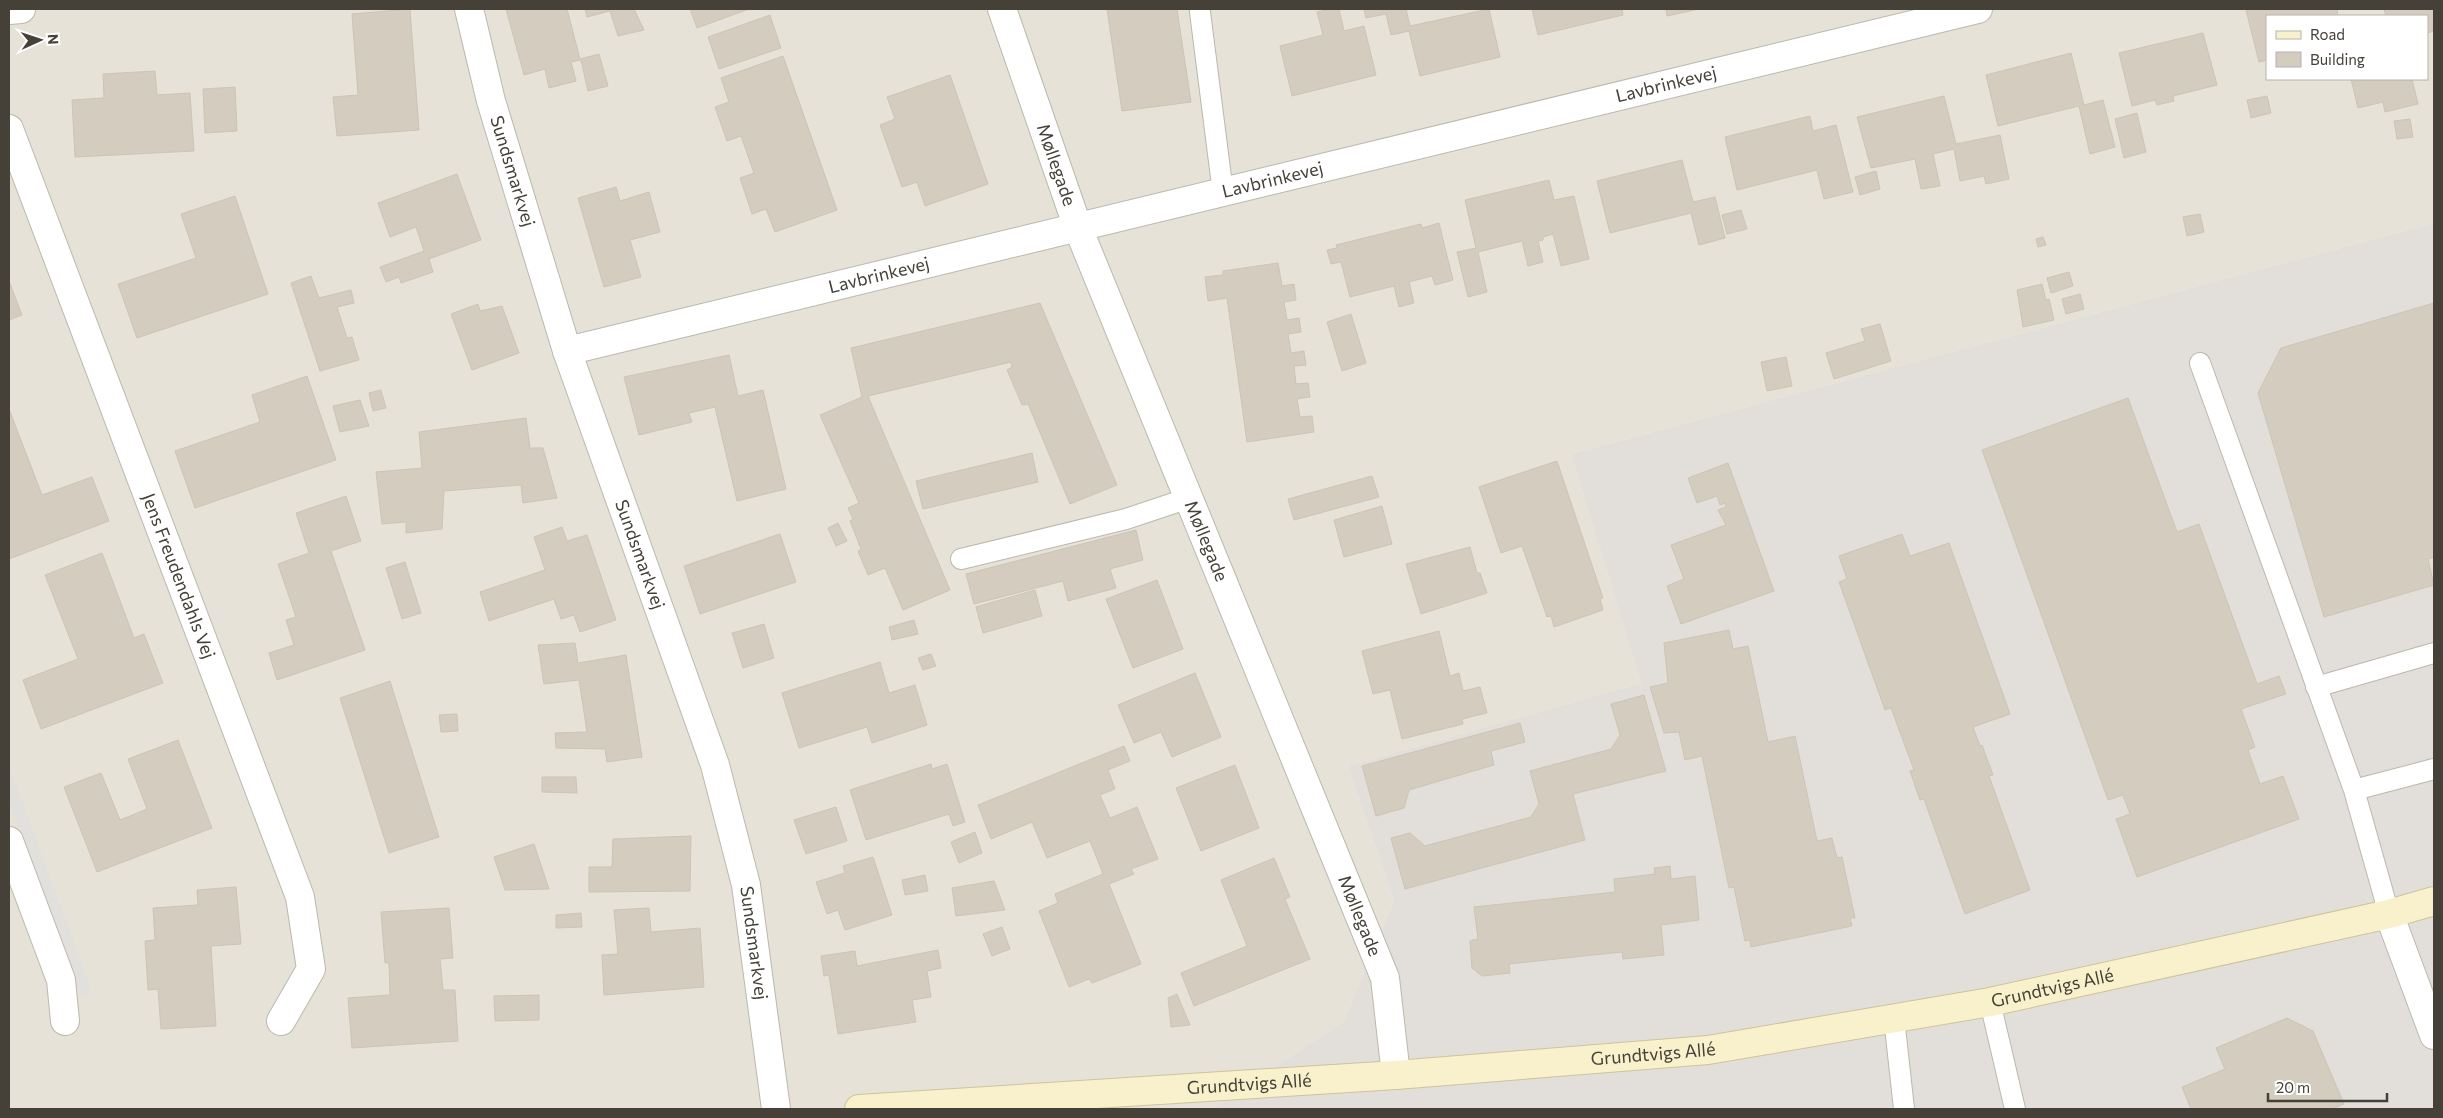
<svg xmlns="http://www.w3.org/2000/svg" width="2443" height="1118" font-family="Commissioner,sans-serif">
	<style>
		.residential { fill: #e6e2d7; fill-rule: evenodd }
		.industrial { fill: #e2dfda }
		.parking { fill: #e1e0dd }
		.building { fill: #d3ccbf; stroke: #cdc4b3 }
		.lines { fill: none; stroke-linecap: round; stroke-linejoin: round }
		.lane-casing { stroke: #bdb8ac; stroke-width: 22 }
		.street-casing { stroke: #bdb8ac; stroke-width: 30 }
		.secondary-casing { stroke: #cdc49d; stroke-width: 30 }
		.lane { stroke: #fff; stroke-width: 20 }
		.street { stroke: #fff; stroke-width: 28 }
		.secondary { stroke: #f9f1cc; stroke-width: 28 }
		.labels { text-anchor: middle; stroke-width: 4.5; stroke-linejoin: round; paint-order: stroke }
		.street-label { font-size: 18px; fill: #454138; stroke: #fff }
	</style>
	<rect width="100%" height="100%" fill="#f2f0e9"/>
	<path class="residential" d="M9 9H2434V223L1571 454 1641 683 1348 766 1394 901 1344 1021 1211 1109H9ZM2267 16H2427V79H2267Z"/>
	<path class="industrial" d="M2434 223V1109H1211L1344 1021 1394 901 1348 766 1641 683 1571 454Z"/>
	<path class="parking" d="M9 766 92 992 81 996 9 802Z"/>
	<path class="building" d="M410 9 419 130 337 136 333 97 358 95 352 14Z
		M506 9H567L580 59 599 54 608 86 588 91 581 60 571 62 576 81 549 88 545 69 524 75Z
		M585 9H634L644 30 618 36 610 11 587 17Z
		M690 9H749L697 28Z
		M1107 9H1177L1191 102 1122 111Z
		M1331 9H1339L1344 31 1364 26 1376 75 1292 96 1280 46 1323 35 1317 12Z
		M1364 9H1406L1410 26 1489 9 1500 57 1420 76 1409 31 1391 35 1386 14 1366 18Z
		M1532 9H1622L1623 15 1538 35Z
		M1666 9H1699L1667 16Z
		M2250 9H2337L2338 16H2267V60L2259 62 2246 10Z
		M2384 9H2434V31L2427 33V16H2386Z
		M770 15 781 48 719 69 708 37Z
		M2203 33 2217 85 2173 96 2174 101 2157 105 2155 100 2132 106 2119 53Z
		M2071 53 2084 105 2103 100 2115 147 2090 154 2079 106 1998 126 1986 75Z
		M783 56 837 210 775 232 766 209 752 214 740 178 754 173 741 136 727 141 715 107 729 102 721 78Z
		M155 71 157 95 190 93 194 151 75 157 72 100 104 98 103 74Z
		M950 75 988 184 925 206 917 182 902 187 880 125 895 119 887 97Z
		M2351 79H2412L2418 104 2385 112 2383 102 2358 108Z
		M235 87 237 131 205 133 203 89Z
		M1944 96 1956 144 2000 135 2009 179 1986 184 1984 176 1960 181 1954 149 1933 154 1940 186 1921 189 1915 159 1871 168 1857 117Z
		M2267 96 2271 113 2251 118 2247 100Z
		M2137 113 2146 152 2124 158 2115 119Z
		M1810 116 1813 131 1836 125 1853 192 1824 199 1817 170 1737 190 1725 137Z
		M2410 119 2413 137 2397 139 2394 121Z
		M1682 160 1693 202 1715 197 1725 238 1699 245 1691 213 1610 233 1597 181Z
		M1876 171 1880 189 1860 195 1855 177Z
		M457 174 481 240 429 259 433 272 401 283 399 277 386 282 380 267 424 251 416 227 390 237 378 203Z
		M1549 180 1554 200 1574 196 1589 259 1561 266 1553 234 1543 237V240L1538 241 1543 262 1528 266 1522 241 1478 252 1487 292 1468 297 1457 252 1476 248 1465 200Z
		M616 187 620 201 649 192 660 232 630 240 641 277 604 287 578 198Z
		M235 196 268 294 137 338 118 284 196 258 181 214Z
		M1741 210 1747 229 1727 234 1722 215Z
		M2200 214 2204 232 2187 236 2183 217Z
		M1439 223 1453 280 1435 285 1432 276 1409 282 1414 303 1399 307 1394 286 1350 297 1341 262 1331 264 1327 250 1337 248 1336 245 1421 224 1422 228Z
		M2043 237 2046 245 2038 247 2036 239Z
		M1278 263 1282 286 1294 284 1296 300 1284 302 1287 320 1299 318 1301 332 1288 334 1291 353 1304 351 1306 365 1294 366 1296 384 1308 383 1310 397 1297 399 1300 417 1312 416 1314 432 1247 442 1227 298 1208 301 1205 277 1223 275V271Z
		M2069 272 2073 286 2051 293 2047 278Z
		M311 276 319 298 351 290 354 303 337 307 347 338 352 337 359 360 320 371 291 283Z
		M9 281 22 315 9 320Z
		M2042 284 2046 300 2049 299 2054 320 2023 327 2017 290Z
		M2080 294 2084 309 2066 314 2062 299Z
		M1040 303 1117 485 1070 504 1028 404 1022 405 1007 370 1012 367 1011 362 868 396 950 590 903 610 885 568 868 575 858 551 861 549 850 521 853 519 848 508 859 503 820 415 862 397 851 348Z
		M2434 303V557L2428 559 2434 585 2324 617 2258 393 2281 348Z
		M478 304 480 311 502 306 519 353 472 370 451 314Z
		M1351 314 1366 363 1342 371 1327 322Z
		M1880 324 1891 361 1834 379 1826 353 1865 341 1861 329Z
		M729 355 738 396 763 390 786 489 737 501 715 407 689 413 692 422 639 435 624 377Z
		M1786 357 1792 386 1767 391 1761 362Z
		M307 376 336 460 195 508 175 451 260 422 252 395Z
		M381 390 386 408 373 411 369 393Z
		M2128 398 2177 532 2199 524 2257 684 2279 676 2286 694 2241 709 2255 747 2248 750 2260 784 2283 776 2299 819 2137 877 2116 819 2130 814 2123 795 2108 800 1982 450Z
		M360 400 369 426 340 432 333 406Z
		M9 409 42 495 92 477 109 521 9 559Z
		M526 418 530 448H543L557 498 523 503 521 485 444 491 442 529 406 533V522L382 524 376 472 422 468 419 432Z
		M1032 453 1038 482 923 509 916 481Z
		M1557 461 1603 598 1600 599 1603 610 1554 627 1551 616 1547 617 1522 546 1501 553 1479 487Z
		M1728 463 1774 591 1681 624 1667 586 1684 579 1671 545 1726 525 1718 510 1726 507 1725 503 1720 505 1717 496 1697 503 1688 478Z
		M1372 476 1379 497 1294 520 1288 499Z
		M346 496 361 541 331 551 365 650 277 680 269 653 294 645 286 620 296 617 278 564 309 553 296 513Z
		M1382 506 1392 544 1344 557 1334 520Z
		M838 523 847 541 836 546 828 528Z
		M562 527 567 541 587 535 616 620 580 632 574 615 561 619 554 599 489 621 480 592 545 570 534 537Z
		M1136 530 1143 560 1110 569 1116 588 1068 601 1063 581 974 604 966 574Z
		M780 534 796 582 700 614 684 566Z
		M1902 534 1910 556 1949 543 2010 714 1973 727 1980 746 1982 745 1993 775 1989 776 2030 890 1965 914 1924 799 1920 800 1910 771 1914 770 1891 708 1885 710 1839 582 1847 579 1839 556Z
		M1470 547 1477 573H1480L1487 593 1421 614 1406 564Z
		M102 553 134 638 144 634 163 683 41 729 23 680 78 659 45 575Z
		M405 562 421 613 402 619 386 568Z
		M1157 580 1183 649 1133 668 1106 599Z
		M1035 590 1042 616 983 633 976 607Z
		M914 620 918 634 892 640 889 627Z
		M764 624 774 658 743 668 732 633Z
		M1729 630 1733 649 1748 646 1768 742 1795 736 1817 841 1832 838 1837 858 1842 857 1855 918H1850L1852 926 1751 947 1750 940 1745 941 1734 887 1729 888 1702 756 1685 760 1679 732 1664 733 1650 687 1668 683 1664 643Z
		M1439 631 1450 676 1459 673 1463 691 1480 687 1487 713 1462 719 1463 724 1402 739 1390 690 1373 694 1362 651Z
		M575 643 578 663 626 655 642 757 607 762 605 749 556 748 555 733 587 732 579 680 544 684 538 645Z
		M931 654 936 666 923 670 918 658Z
		M880 662 889 693 915 685 927 725 872 743 867 727 799 748 782 693Z
		M1195 673 1221 737 1172 757 1161 732 1134 743 1118 705Z
		M390 681 439 837 389 853 340 698Z
		M1644 695 1666 771 1573 794 1585 840 1405 889 1391 838 1410 833 1425 846 1531 817 1539 804 1530 771 1611 749 1620 735 1611 704Z
		M457 714 458 731 441 732 439 715Z
		M1520 723 1525 742 1491 751 1494 765 1409 790 1404 808 1376 816 1362 766Z
		M178 740 212 828 97 872 64 787 101 773 120 820 147 809 128 759Z
		M1124 746 1130 761 1108 770 1115 789 1100 795 1110 818 1137 807 1158 859 1131 869 1134 874 1109 884 1141 964 1092 983 1089 979 1069 987 1039 911 1058 903 1055 894 1103 874 1090 841 1047 858 1032 822 991 839 978 805Z
		M931 764 932 769 947 764 965 822 953 826 949 814 866 840 850 790Z
		M1235 765 1259 828 1201 851 1176 788Z
		M542 777H576L577 793 542 792Z
		M836 807 847 841 806 854 794 820Z
		M975 832 982 853 959 863 951 842Z
		M691 836 690 891 589 892V867H612L613 839Z
		M534 844 549 889 505 890 494 857Z
		M873 857 892 915 845 930 838 910 827 914 816 882 845 873 843 866Z
		M1274 858 1290 897 1285 899 1310 959 1194 1006 1181 973 1247 946 1221 880Z
		M1670 866 1671 879 1695 876 1699 920 1661 925 1664 955 1623 959 1622 952 1509 964 1510 973 1482 976 1472 968 1470 941 1478 939 1474 907 1615 892 1614 879 1655 874 1654 868Z
		M925 875 928 891 905 895 902 880Z
		M994 881 1005 910 956 916 952 888Z
		M236 887 241 944 211 946 216 1026 161 1029 158 989 148 990 145 941 155 940 153 908 198 905 197 890Z
		M449 908 453 958 440 959 443 990H455L458 1041 352 1048 348 998 390 995 389 963H385L381 912Z
		M649 908 651 932 700 928 704 987 604 995 602 955 618 954 614 910Z
		M581 913 582 927 556 928V915Z
		M1002 927 1010 949 992 956 983 934Z
		M938 950 941 968 927 971 931 997 912 1000 916 1022 838 1034 829 975 824 976 821 956 855 951 857 966Z
		M1177 994 1190 1025 1171 1027 1168 998Z
		M539 995V1020L495 1021 494 996Z
		M2287 1018 2313 1031 2344 1104 2332 1109H2191L2182 1087 2225 1069 2216 1048Z"/>
	<g class="lines">
		<defs>
			<path id="lane" d="M1200 12 1223 193
				M2200 363 2354 790 2389 914
				M961 559 1126 519 1189 498
				M2316 687 2434 653
				M2354 790 2434 769
				M1990 1002 2015 1109
				M1894 1018 1904 1109"/>
			<g id="street">
				<path id="s1" d="M469 9 491 101 567 351 715 765 746 885 776 1109"/>
				<path id="s2" d="M1002 9 1078 228 1385 978 1396 1075"/>
				<path d="M9 10 21 9"/>
				<path id="s3" d="M9 129 300 897 311 969 281 1021"/>
				<path id="s4" d="M567 351 1978 9"/>
				<path d="M9 841 61 980 65 1021"/>
				<path d="M2389 914 2434 1035"/>
			</g>
			<g id="secondary">
				<path id="s5" d="M859 1109 1396 1075 1708 1050 1990 1002 2389 914 2434 901"/>
			</g>
		</defs>
		<use href="#lane" class="lane-casing"/>
		<use href="#street" class="street-casing"/>
		<use href="#secondary" class="secondary-casing"/>
		<use href="#lane" class="lane"/>
		<use href="#street" class="street"/>
		<use href="#secondary" class="secondary"/>
	</g>
	<g class="labels">
		<g class="street-label">
			<text dy="6" stroke="none"><textPath href="#s4" startOffset="1131">Lavbrinkevej</textPath></text>
			<text dy="6" stroke="none"><textPath href="#s2" startOffset="165">Møllegade</textPath></text>
			<text dy="6" stroke="none"><textPath href="#s1" startOffset="168">Sundsmarkvej</textPath></text>
			<text dy="6" stroke="none"><textPath href="#s4" startOffset="726">Lavbrinkevej</textPath></text>
			<text dy="6" stroke="none"><textPath href="#s4" startOffset="321">Lavbrinkevej</textPath></text>
			<text dy="6" stroke="none"><textPath href="#s2" startOffset="570">Møllegade</textPath></text>
			<text dy="6" stroke="none"><textPath href="#s1" startOffset="572">Sundsmarkvej</textPath></text>
			<text dy="6" stroke="none"><textPath href="#s3" startOffset="478">Jens Freudendahls Vej</textPath></text>
			<text dy="6" stroke="none"><textPath href="#s2" startOffset="975">Møllegade</textPath></text>
			<text dy="6" stroke="none"><textPath href="#s1" startOffset="978">Sundsmarkvej</textPath></text>
			<text dy="6" stroke="none"><textPath href="#s5" startOffset="1201">Grundtvigs Allé</textPath></text>
			<text dy="6" stroke="none"><textPath href="#s5" startOffset="796">Grundtvigs Allé</textPath></text>
			<text dy="6" stroke="none"><textPath href="#s5" startOffset="391">Grundtvigs Allé</textPath></text>
		</g>
	</g>
	<rect width="2443" height="1118" fill="none" stroke="#454138" stroke-width="20"/>
	<rect x="2266" y="15" width="162" height="65" fill="#ffffff" stroke="#b5b3af"/>
	<rect x="2276" y="31" width="25" height="8" fill="#f9f1cc" stroke="#b5b3af"/>
	<text x="2310" y="40" font-size="15" fill="#454138">Road</text>
	<rect x="2276" y="52" width="25" height="15" fill="#d3ccbf" stroke="#b5b3af"/>
	<text x="2310" y="65" font-size="15" fill="#454138">Building</text>
	<g transform="translate(40 40) rotate(87)" stroke="#ffffff" stroke-width="4" paint-order="stroke">
	<path d="M0-4L9 19L0 12L-9 19Z" fill="#454138"/>
	<text y="-8" font-size="14" font-weight="bold" text-anchor="middle" fill="#454138">N</text>
	</g>
	<path d="M2268 1093v8h119v-8" fill="none" stroke="#454138" stroke-width="2.5"/>
	<text x="2276" y="1093" font-size="15" fill="#454138" stroke="#ffffff" stroke-width="4" paint-order="stroke">20 m</text>
</svg>
